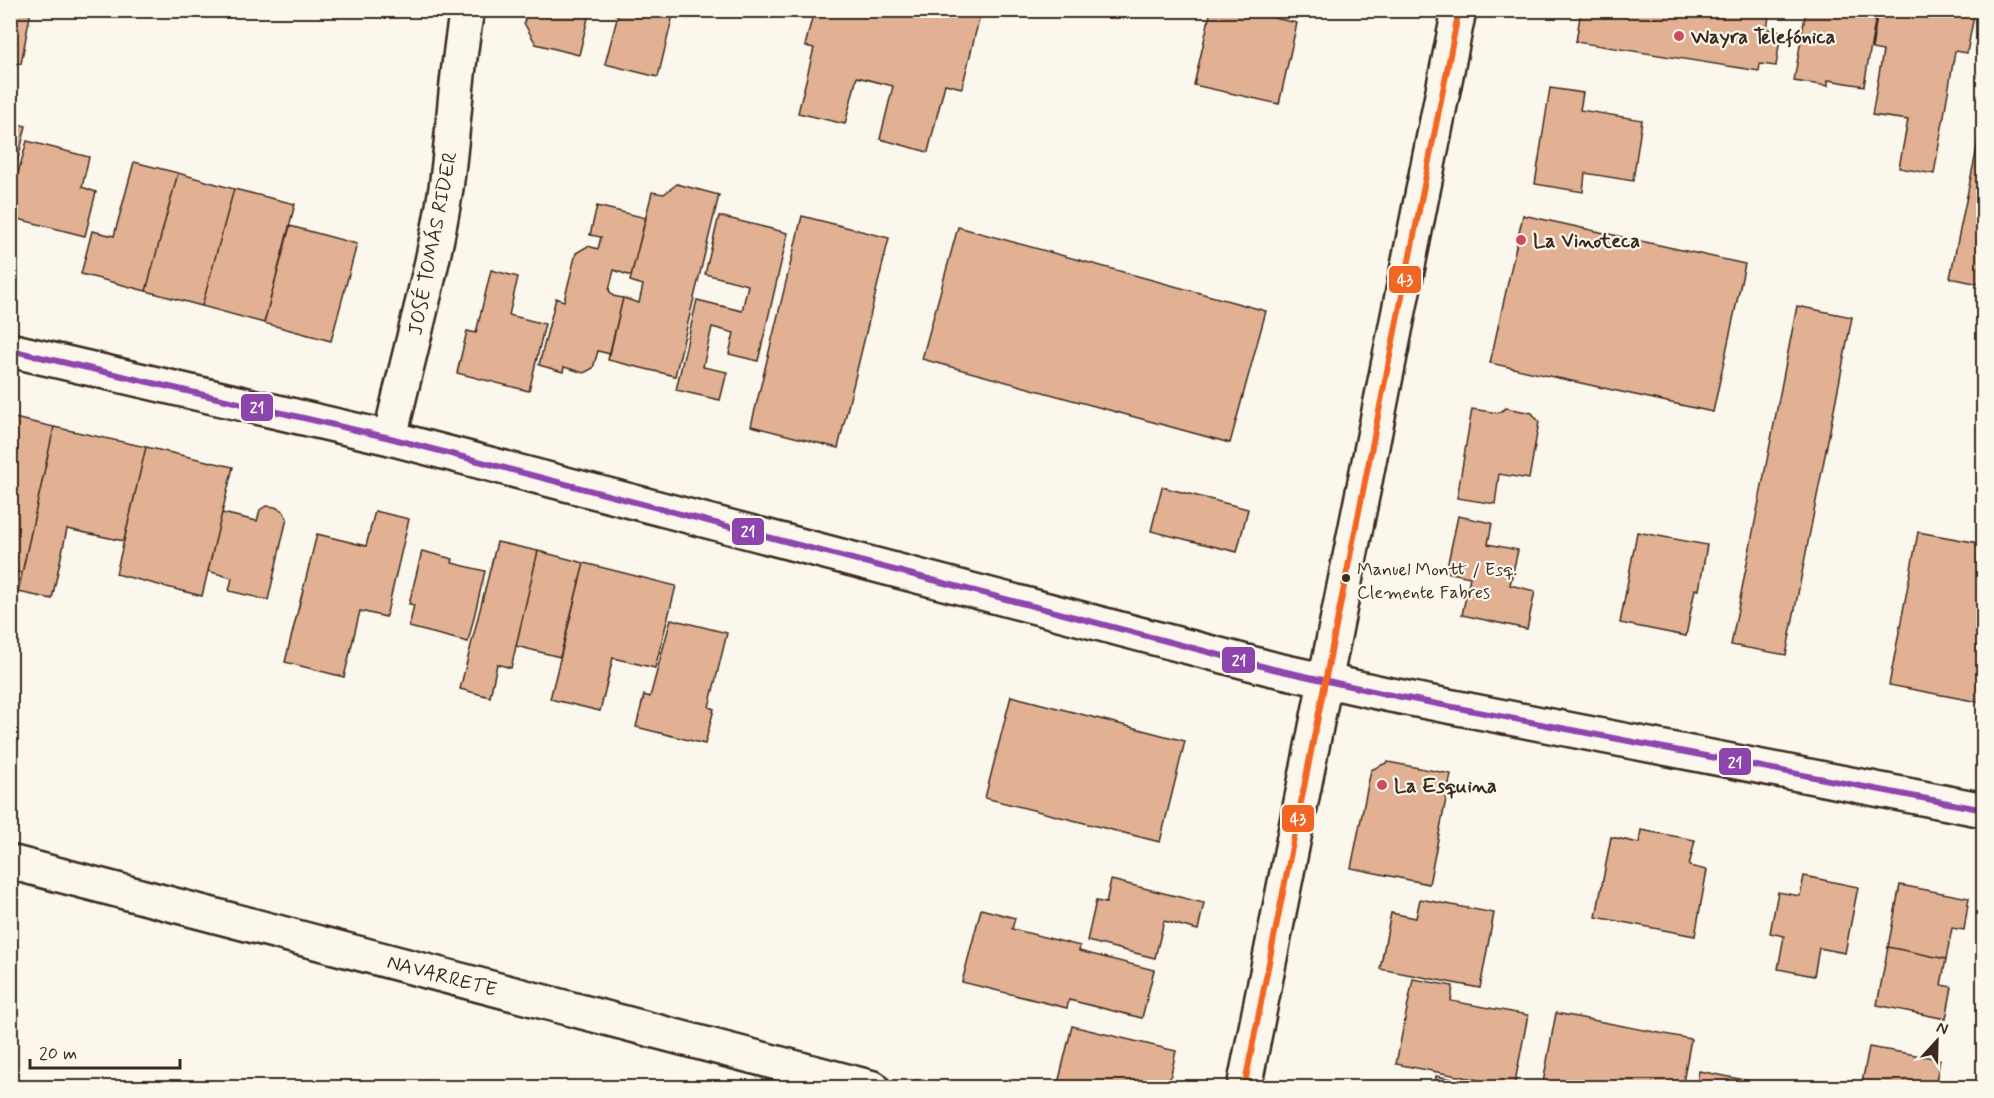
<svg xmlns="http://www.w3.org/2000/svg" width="1994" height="1098" font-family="Mynerve,sans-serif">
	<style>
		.building { fill: #e2b193; stroke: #3b2a1e; stroke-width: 1.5 }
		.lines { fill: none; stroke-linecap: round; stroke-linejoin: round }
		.minor-casing { stroke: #3b2a1e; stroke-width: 38 }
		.secondary-casing { stroke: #3b2a1e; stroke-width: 38 }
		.path { stroke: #3b2a1e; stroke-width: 4; stroke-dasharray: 6 4.5; stroke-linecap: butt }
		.minor { stroke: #fbf7ec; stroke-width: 33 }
		.secondary { stroke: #fbf7ec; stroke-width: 33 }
		.bus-1-casing { stroke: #fbf7ec; stroke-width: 10 }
		.bus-2-casing { stroke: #fbf7ec; stroke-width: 10 }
		.bus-1 { stroke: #8e44ad; stroke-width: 6 }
		.bus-2 { stroke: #f26522; stroke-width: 6 }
		.poi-dot { fill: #d1495b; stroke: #fbf7ec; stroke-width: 2 }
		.bus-dot { fill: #3b2a1e; stroke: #fbf7ec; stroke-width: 2 }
		.labels { text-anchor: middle; stroke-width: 4.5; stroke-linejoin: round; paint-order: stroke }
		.bus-label { font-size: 18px; fill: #3b2a1e; stroke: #fbf7ec; text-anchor: start }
		.poi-label { font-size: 20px; font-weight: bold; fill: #3b2a1e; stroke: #fbf7ec; text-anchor: start }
		.street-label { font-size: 20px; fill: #3b2a1e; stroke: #fbf7ec }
		.line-badge { stroke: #fbf7ec; stroke-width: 2 }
		.badge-label { font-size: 16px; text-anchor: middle; font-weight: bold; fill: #fff }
	</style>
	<rect width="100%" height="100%" fill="#fbf7ec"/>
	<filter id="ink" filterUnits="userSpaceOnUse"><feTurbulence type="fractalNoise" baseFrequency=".0167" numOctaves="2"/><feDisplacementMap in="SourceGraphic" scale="12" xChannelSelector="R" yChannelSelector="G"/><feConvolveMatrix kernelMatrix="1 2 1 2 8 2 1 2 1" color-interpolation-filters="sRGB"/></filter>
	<g filter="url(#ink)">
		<path class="building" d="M10 10H31L21 64 10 62Z
			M527 10H590L579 55 536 44 524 23Z
			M601 10H690L688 19 673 15 658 77 605 64 618 15Z
			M814 10 981 11 962 88 945 84 928 152 880 139 893 86 857 77 845 124 798 113 814 48 805 46Z
			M1211 10H1239L1297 23 1279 104 1194 85Z
			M1581 10H1770L1767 29 1781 31 1776 66 1760 64 1759 71 1576 42Z
			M1806 10H1877L1864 86 1828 80V86L1794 81Z
			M1878 10H1975L1967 53 1955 51 1934 174 1899 168 1908 120 1872 115 1883 51 1872 49Z
			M1550 88 1583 93 1580 110 1642 120 1633 181 1585 173 1583 192 1535 184Z
			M1984 114V285L1950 278Z
			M10 122 26 126 10 191Z
			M27 141 89 157 82 187 96 192 85 236 10 217V202Z
			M134 162 178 173 146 291 81 274 92 231 114 236Z
			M178 173 234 189 202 306 146 291Z
			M677 184 719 195 675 376 608 360 623 298 639 303 643 285 630 281 652 192 664 194Z
			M234 189 295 204 264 323 202 306Z
			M597 206 646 218 631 276 614 270 609 290 613 296 623 298 610 354 598 351 593 368 584 373 564 367 563 372 539 365 556 298 564 301 576 253 588 246 598 249 601 237 590 235Z
			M1523 215 1745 264 1713 412 1490 363Z
			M719 216 788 233 758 361 729 354 734 333 712 327 703 367 727 372 720 400 676 390 697 300 742 311 748 285 705 274Z
			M802 216 889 238 838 448 751 426Z
			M290 226 357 244 331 341 264 323Z
			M958 227 1266 311 1230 443 922 359Z
			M491 270 518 277 509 315 545 324 529 391 457 373 467 331 476 333Z
			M1797 306 1852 317 1786 655 1731 645Z
			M1506 408 1532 413 1539 422 1529 479 1499 474 1495 504 1457 498 1472 409 1498 413Z
			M10 417 54 427 22 573 10 571Z
			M54 427 146 447 124 541 67 529 52 599 18 592Z
			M146 447 233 467 202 596 116 574Z
			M1162 487 1248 509 1237 552 1151 531Z
			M266 506 275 507 283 511 287 518 268 600 229 591 232 578 208 571 222 513 257 521 260 510Z
			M375 511 409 519 386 617 360 611 344 677 285 662 317 534 366 546Z
			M1458 516 1492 523 1488 544 1518 550 1510 585 1535 591 1527 629 1462 615 1470 577 1446 572Z
			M1637 532 1707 545 1699 590 1695 589 1686 636 1620 623Z
			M1918 532 1984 544V703L1889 685Z
			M497 542 538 551 511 668 497 664 490 697 460 689Z
			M422 551 453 559 452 563 485 571 468 642 409 627 414 605 409 604Z
			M538 551 584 563 560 657 516 646Z
			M584 563 676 586 655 668 613 658 600 711 550 699Z
			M671 619 727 633 709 707 714 709 705 744 636 727 644 695 650 697Z
			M1011 696 1185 741 1160 842 985 798Z
			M1388 762 1451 774 1429 884 1351 868 1371 770Z
			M1641 830 1695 840 1689 866 1707 870 1695 936 1596 917 1611 837 1639 843Z
			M1804 876 1858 887 1845 953 1819 948 1814 976 1778 969 1784 936 1770 933 1778 892 1800 896Z
			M1111 880 1204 903 1198 930 1164 921 1155 958 1087 941 1096 901 1106 903Z
			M1900 885 1969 898 1964 930 1952 928 1946 959 1888 947Z
			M1420 899 1494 913 1480 988 1380 969 1391 913 1416 918Z
			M981 909 1015 918 1012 929 1080 946 1079 951 1154 970 1142 1018 1069 1000 1067 1008 962 982Z
			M1888 947 1946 959 1941 985 1952 987 1946 1019 1877 1005Z
			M1413 979 1453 986 1451 1001 1528 1015 1514 1087 1396 1064Z
			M1556 1013 1691 1039 1682 1088H1542Z
			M1072 1026 1176 1051 1168 1088H1057Z
			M1869 1047 1940 1059 1935 1088H1861Z
			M1699 1071 1755 1082 1754 1088H1696Z
			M1436 1076 1500 1088H1434Z
			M1371 1082 1403 1088H1370Z"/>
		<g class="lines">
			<defs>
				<path id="minor" d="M10 350 390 438 1273 669 1386 694 1984 810
					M390 438C408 355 433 272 446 188 454 129 456 69 467 10
					M10 862 873 1088"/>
				<path id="secondary" d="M1244 1088 1459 10"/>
			</defs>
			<use href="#minor" class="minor-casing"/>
			<use href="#secondary" class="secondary-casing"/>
			<path class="path" d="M915 1081 940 1088"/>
			<use href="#minor" class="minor"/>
			<use href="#secondary" class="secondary"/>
			<defs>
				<path id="bus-1" d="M10 350 390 438 1273 669 1386 694 1984 810"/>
				<path id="bus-2" d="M1244 1088 1459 10"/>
			</defs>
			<use href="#bus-1" class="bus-1-casing"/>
			<use href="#bus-2" class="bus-2-casing"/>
			<use href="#bus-1" class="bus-1"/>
			<use href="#bus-2" class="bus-2"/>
		</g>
	</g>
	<g class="poi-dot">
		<circle cx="1679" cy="36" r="6"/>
		<circle cx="1521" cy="240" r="6"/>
		<circle cx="1382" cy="785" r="6"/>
	</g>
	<circle class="bus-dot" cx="1346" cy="578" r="5"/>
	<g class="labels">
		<g class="bus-label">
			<text x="1357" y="575">Manuel Montt / Esq.<tspan x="1357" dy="23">Clemente Fabres</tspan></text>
		</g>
		<g class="poi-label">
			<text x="1691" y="43">Wayra Telefónica</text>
			<text x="1533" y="247">La Vinoteca</text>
			<text x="1394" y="792">La Esquina</text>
		</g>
		<g class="street-label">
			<text transform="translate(432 243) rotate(-79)" y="7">JOSÉ TOMÁS RIDER</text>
			<text transform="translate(442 975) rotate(15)" y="7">NAVARRETE</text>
		</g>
	</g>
	<g class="line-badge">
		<rect x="1388" y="265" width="34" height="29" rx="6" fill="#f26522"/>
		<rect x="240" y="393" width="34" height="29" rx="6" fill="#8e44ad"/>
		<rect x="731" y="517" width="34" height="29" rx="6" fill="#8e44ad"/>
		<rect x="1221" y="646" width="35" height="28" rx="6" fill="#8e44ad"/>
		<rect x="1718" y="747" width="34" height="29" rx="6" fill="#8e44ad"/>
		<rect x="1281" y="804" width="34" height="29" rx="6" fill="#f26522"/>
	</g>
	<g class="badge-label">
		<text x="1405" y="285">43</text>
		<text x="257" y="413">21</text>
		<text x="748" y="537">21</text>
		<text x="1239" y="666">21</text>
		<text x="1735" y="768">21</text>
		<text x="1298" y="824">43</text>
	</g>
	<rect width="1994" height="1098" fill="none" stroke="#fbf7ec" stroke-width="36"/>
	<rect x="18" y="18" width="1958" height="1062" fill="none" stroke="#3b2a1e" stroke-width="2" filter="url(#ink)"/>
	<g transform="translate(1937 1041) rotate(22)" stroke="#fbf7ec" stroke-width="4.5" paint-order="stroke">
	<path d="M0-4.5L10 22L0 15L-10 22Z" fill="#3b2a1e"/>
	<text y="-9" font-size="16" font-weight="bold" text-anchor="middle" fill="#3b2a1e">N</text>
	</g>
	<path d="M30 1059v9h150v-9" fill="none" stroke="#3b2a1e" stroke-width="3"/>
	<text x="39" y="1059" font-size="18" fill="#3b2a1e" stroke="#fbf7ec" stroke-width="4.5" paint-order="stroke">20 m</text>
</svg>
